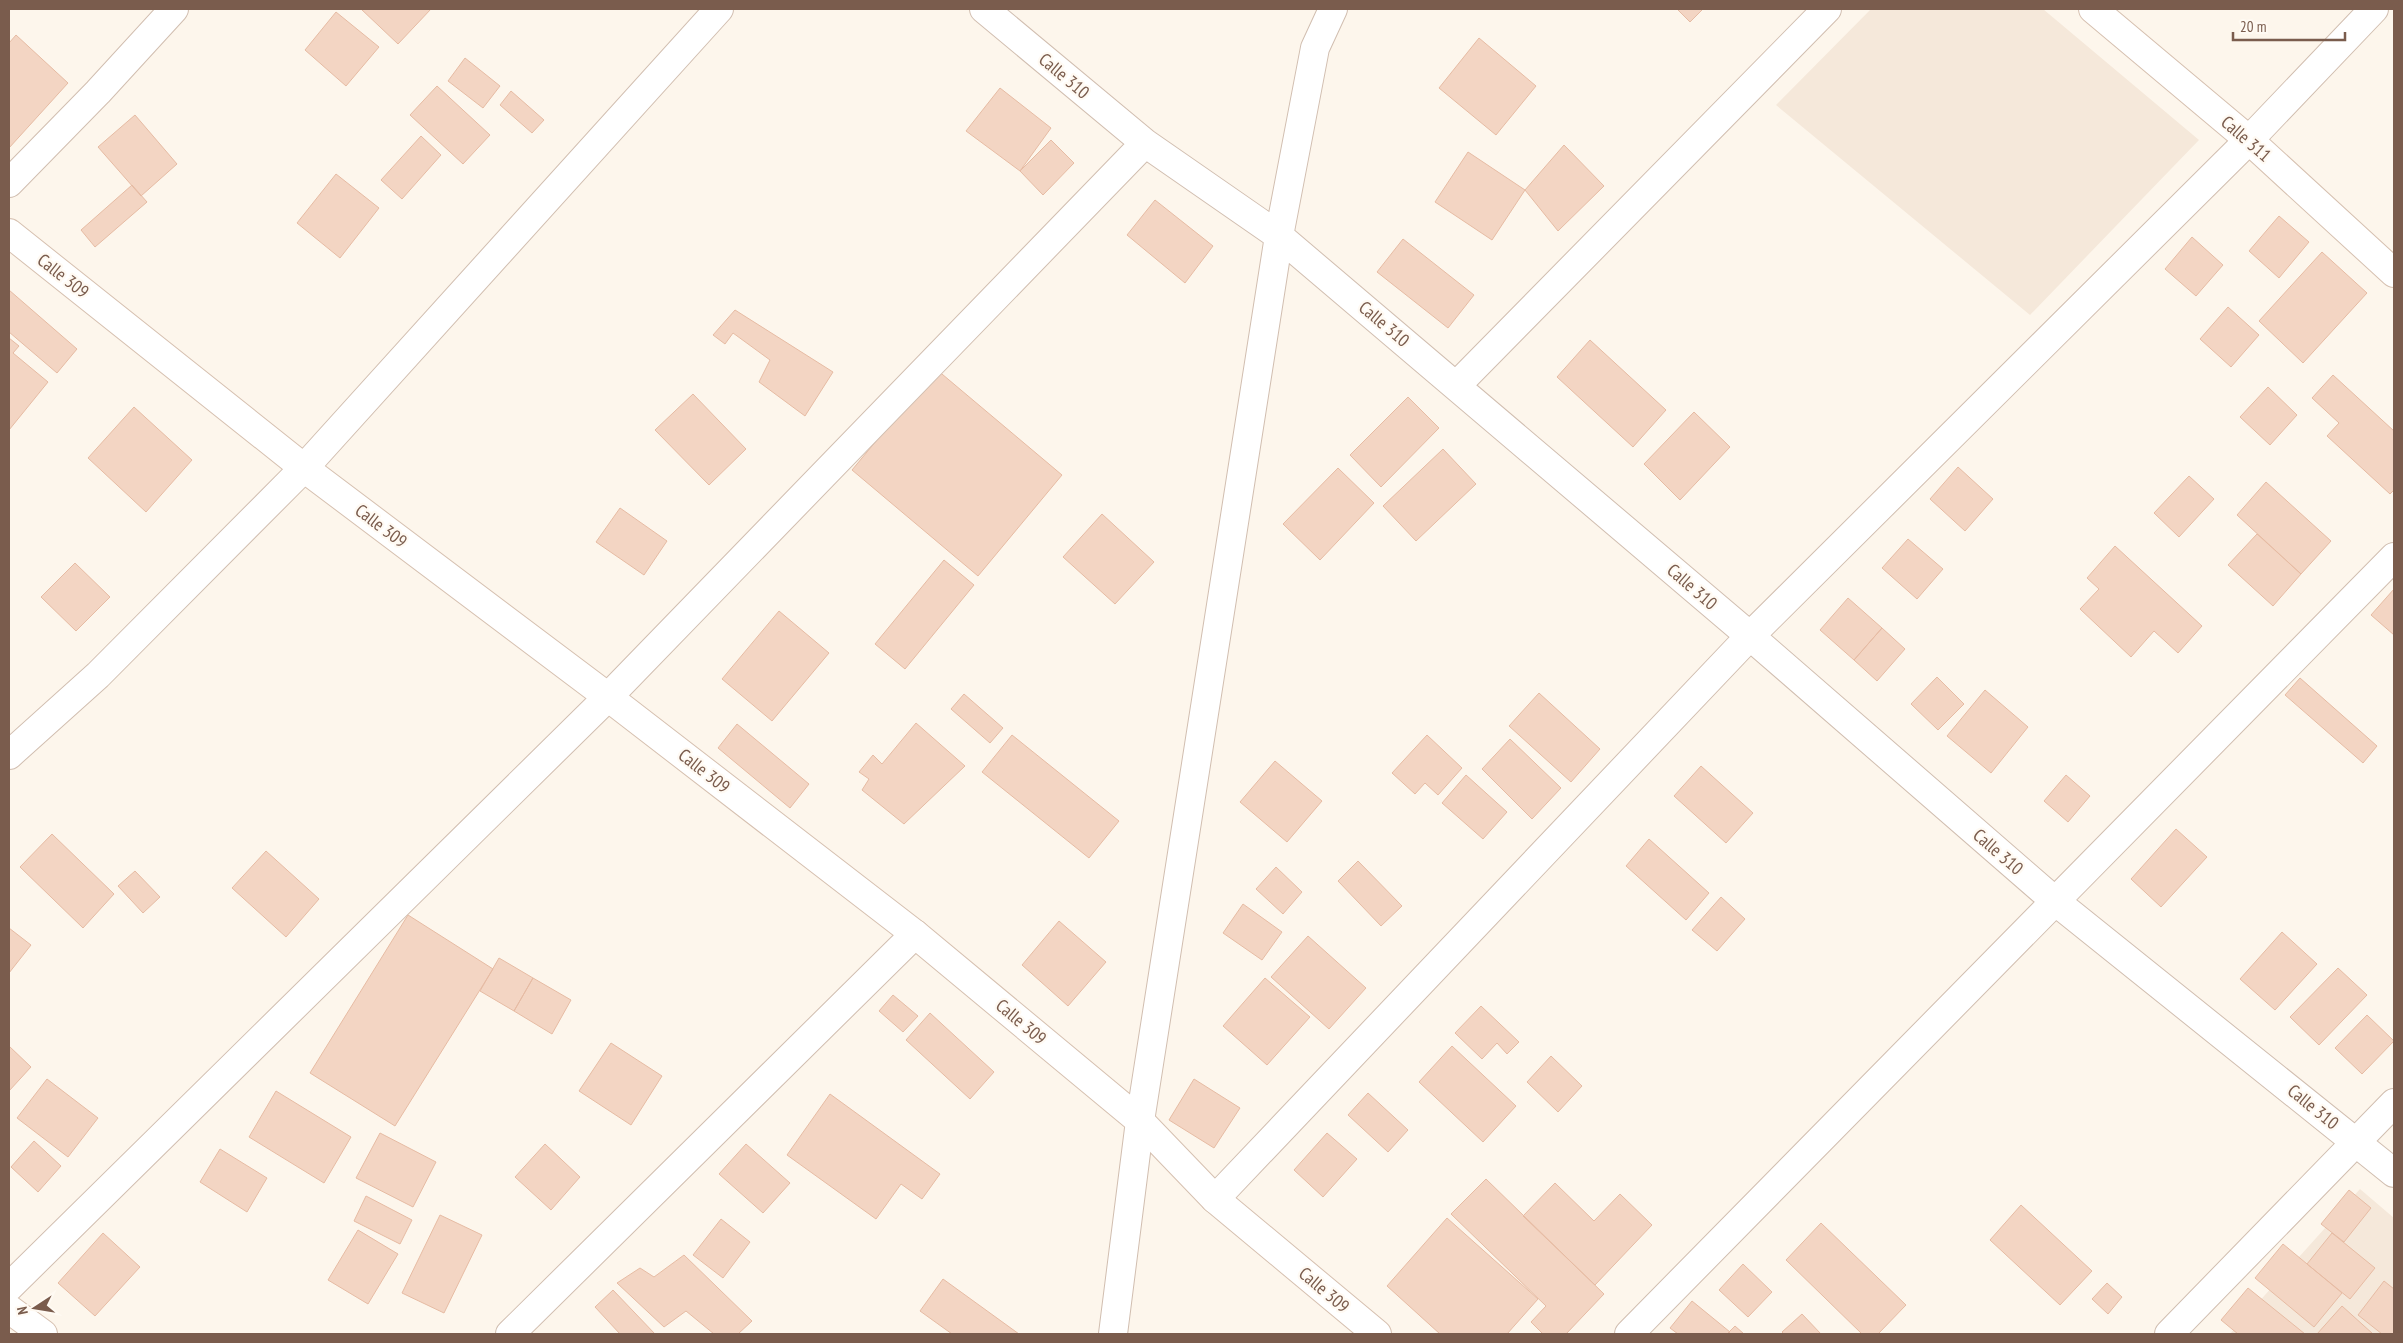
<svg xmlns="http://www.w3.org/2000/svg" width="2403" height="1343" font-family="'PT Sans Narrow',sans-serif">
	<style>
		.residential { fill: #f5e8da }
		.building { fill: #f3d5c3; stroke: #e6bba3 }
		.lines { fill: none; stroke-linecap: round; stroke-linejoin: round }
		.street-casing { stroke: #d1beb0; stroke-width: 30 }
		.secondary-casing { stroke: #d6c0b0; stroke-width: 30 }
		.street { stroke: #fff; stroke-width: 28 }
		.secondary { stroke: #fff; stroke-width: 28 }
		.labels { text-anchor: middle; stroke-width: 4.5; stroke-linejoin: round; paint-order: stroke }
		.street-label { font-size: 18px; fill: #7a5c4d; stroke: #fffaf3 }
	</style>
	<rect width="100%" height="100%" fill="#fdf6ec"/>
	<path class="residential" d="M1871 9H2043L2199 140 2030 315 1776 105Z
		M2360 1189 2394 1218V1334H2230Z"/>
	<path class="building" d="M361 9H431L398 44Z
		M1677 9H1703L1690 22Z
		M336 12 379 47 346 86 305 50Z
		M16 35 68 83 9 148V43Z
		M1479 38 1536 86 1496 135 1439 88Z
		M465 58 500 86 483 108 448 81Z
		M437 86 490 135 463 164 410 115Z
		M1000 88 1051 128 1020 171 966 131Z
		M511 91 544 120 532 133 500 105Z
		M135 115 177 164 141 196 98 147Z
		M421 136 441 155 402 199 381 180Z
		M1051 140 1074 163 1043 195 1020 171Z
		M1564 145 1604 186 1558 231 1525 190Z
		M1468 152 1525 190 1492 240 1435 202Z
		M336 174 379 208 340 258 297 223Z
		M132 185 147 202 95 247 81 230Z
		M1155 200 1213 246 1185 283 1127 235Z
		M2279 216 2309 242 2279 278 2249 251Z
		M2192 237 2223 265 2196 296 2165 269Z
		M1403 239 1474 295 1448 328 1377 272Z
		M2322 252 2367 293 2303 363 2259 321Z
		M9 290 77 349 57 373 9 332Z
		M2228 307 2259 335 2231 367 2200 339Z
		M735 310 833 372 805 416 759 382 770 360 733 333 725 344 713 335Z
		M9 338 19 346 13 353 48 382 9 430Z
		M1590 340 1666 410 1633 447 1557 377Z
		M936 369 1062 475 978 576 852 470Z
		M2333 375 2394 431V490L2390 494 2327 436 2339 423 2312 398Z
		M2268 387 2297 415 2270 445 2240 417Z
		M693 394 746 449 709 485 655 430Z
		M1408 397 1439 428 1381 487 1350 455Z
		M134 407 192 460 146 512 88 458Z
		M1694 412 1730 447 1680 500 1644 464Z
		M1443 449 1476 484 1416 541 1383 506Z
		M1958 467 1993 499 1965 531 1930 499Z
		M1338 468 1374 503 1320 560 1283 524Z
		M2189 476 2214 499 2179 537 2154 513Z
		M2266 482 2331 541 2301 574 2237 515Z
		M620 508 667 541 644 575 596 542Z
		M1102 514 1154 562 1115 604 1063 557Z
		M2257 534 2301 574 2273 606 2228 565Z
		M1908 539 1943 569 1917 599 1882 568Z
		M2115 546 2202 626 2178 653 2154 631 2131 657 2080 609 2099 589 2087 578Z
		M944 560 974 585 905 669 875 644Z
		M75 563 110 597 76 631 41 597Z
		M2394 589V635L2371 615Z
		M1848 598 1882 628 1854 660 1820 630Z
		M779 611 829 653 772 721 722 679Z
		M1882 628 1905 649 1877 681 1854 660Z
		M1937 677 1964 704 1938 730 1911 704Z
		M2300 678 2377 746 2363 763 2285 695Z
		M1985 690 2028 727 1991 773 1947 736Z
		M1539 693 1600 749 1571 782 1509 726Z
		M964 694 1003 728 990 743 951 709Z
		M916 723 965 766 904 824 862 790 869 779 859 772 873 755 882 764Z
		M737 724 809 784 790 808 718 748Z
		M1012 735 1119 821 1089 858 982 772Z
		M1427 735 1462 768 1438 795 1425 783 1415 794 1392 773Z
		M1510 739 1561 788 1532 819 1482 769Z
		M1275 761 1322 801 1287 842 1240 802Z
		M1701 766 1753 813 1726 843 1674 796Z
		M1466 775 1507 812 1483 839 1442 803Z
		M2066 775 2090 796 2068 822 2044 801Z
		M2176 829 2207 857 2161 907 2131 879Z
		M52 834 114 894 83 928 20 867Z
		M1649 839 1709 893 1686 920 1626 866Z
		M266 851 319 899 286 937 232 888Z
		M1358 861 1402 906 1381 926 1338 881Z
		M1276 867 1302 892 1283 914 1256 889Z
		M135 871 160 897 143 913 118 886Z
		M1721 897 1745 919 1717 951 1692 930Z
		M1243 904 1282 932 1262 960 1223 933Z
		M408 915 493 969 395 1126 310 1073Z
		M1059 921 1106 962 1068 1006 1022 965Z
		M9 928 31 945 9 973Z
		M2282 932 2317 964 2275 1010 2240 979Z
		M1308 936 1366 988 1329 1029 1271 977Z
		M499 958 533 978 514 1011 480 991Z
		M2338 968 2367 995 2319 1045 2290 1017Z
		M533 978 571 1000 552 1034 514 1011Z
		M1265 978 1310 1017 1267 1065 1223 1026Z
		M893 995 918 1016 903 1032 879 1011Z
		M1481 1006 1519 1042 1507 1054 1497 1043 1482 1059 1455 1033Z
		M930 1013 994 1072 970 1099 906 1040Z
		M2367 1015 2394 1041 2362 1074 2335 1048Z
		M611 1043 662 1076 631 1125 579 1091Z
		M9 1046 31 1067 9 1091Z
		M1452 1046 1516 1106 1483 1142 1419 1082Z
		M1551 1056 1582 1086 1558 1112 1527 1082Z
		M47 1079 98 1118 68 1157 17 1118Z
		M1194 1079 1240 1108 1214 1148 1169 1120Z
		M276 1091 351 1137 324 1183 249 1137Z
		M1368 1093 1408 1130 1388 1152 1348 1115Z
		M830 1094 940 1174 922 1199 901 1184 876 1219 787 1155Z
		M380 1133 436 1162 413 1207 356 1178Z
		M1327 1133 1357 1159 1323 1197 1294 1170Z
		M34 1141 61 1166 38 1192 11 1167Z
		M545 1144 580 1177 551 1210 515 1177Z
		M746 1144 790 1183 763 1213 719 1174Z
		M220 1149 267 1178 247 1212 200 1182Z
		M1486 1179 1604 1294 1566 1334H1543L1531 1322 1546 1306 1451 1214Z
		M1555 1183 1594 1221 1620 1194 1652 1225 1595 1285 1523 1216Z
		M2349 1190 2371 1208 2344 1242 2321 1224Z
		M366 1196 412 1220 400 1244 354 1221Z
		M2021 1205 2092 1271 2060 1305 1990 1240Z
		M440 1215 482 1235 444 1313 402 1293Z
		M1447 1218 1538 1299 1507 1334H1440L1387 1286Z
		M721 1219 750 1242 723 1278 693 1255Z
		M1821 1223 1906 1305 1878 1334H1862L1786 1260Z
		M358 1230 398 1254 368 1304 328 1280Z
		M103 1233 140 1267 95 1316 58 1283Z
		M2332 1233 2375 1268 2350 1299 2307 1264Z
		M2283 1244 2342 1293 2314 1327 2255 1278Z
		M684 1255 752 1321 738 1334H714L686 1311 664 1327 617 1283 640 1268 654 1277Z
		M1743 1264 1772 1292 1748 1317 1719 1290Z
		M943 1279 1019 1334H952L920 1311Z
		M2384 1281 2394 1289V1334H2382L2358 1315Z
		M2107 1283 2122 1297 2108 1314 2092 1299Z
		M2248 1288 2305 1334H2238L2221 1320Z
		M613 1290 655 1334H620L595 1307Z
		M1692 1301 1730 1332 1727 1334H1678L1670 1328Z
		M2342 1306 2373 1334H2317Z
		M1802 1314 1821 1334H1784L1782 1332Z
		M1735 1326 1744 1334H1727Z"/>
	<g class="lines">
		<defs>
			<path id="street" d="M984 9 1145 143 1279 236 1750 636 2055 901 2394 1173
				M9 183 98 92 174 9
				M1457 385 1827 9
				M9 755 98 675 304 468 719 9
				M1215 1199 1750 636 2249 140 2374 9
				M9 1287 608 697 1145 143
				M510 1334 915 934
				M1113 1334 1140 1121 1279 236 1315 48 1333 9
				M1629 1334 2394 557
				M2169 1334 2394 1103"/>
			<path id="secondary" d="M2093 9 2249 140 2394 273
				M9 233 304 468 608 697 915 934 1140 1121 1215 1199 1377 1334
				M9 1309 43 1334"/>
		</defs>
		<use href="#street" class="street-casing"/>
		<use href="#secondary" class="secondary-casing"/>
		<use href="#street" class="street"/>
		<use href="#secondary" class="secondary"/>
	</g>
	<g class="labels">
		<g class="street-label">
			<text transform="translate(1064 76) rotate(40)" y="6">Calle 310</text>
			<text transform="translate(2246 139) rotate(41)" y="6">Calle 311</text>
			<text transform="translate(63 276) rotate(38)" y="6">Calle 309</text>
			<text transform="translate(1384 324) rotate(40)" y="6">Calle 310</text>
			<text transform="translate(381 526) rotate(37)" y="6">Calle 309</text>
			<text transform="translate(1692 587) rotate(41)" y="6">Calle 310</text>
			<text transform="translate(704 771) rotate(38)" y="6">Calle 309</text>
			<text transform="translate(1998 852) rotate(41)" y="6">Calle 310</text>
			<text transform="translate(1021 1022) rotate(40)" y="6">Calle 309</text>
			<text transform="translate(2313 1107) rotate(39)" y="6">Calle 310</text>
			<text transform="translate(1324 1290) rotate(40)" y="6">Calle 309</text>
		</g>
	</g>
	<rect width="2403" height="1343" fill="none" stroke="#7a5c4d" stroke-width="20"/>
	<g transform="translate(35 1308) rotate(258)" stroke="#fffaf3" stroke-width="4" paint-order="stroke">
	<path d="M0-4L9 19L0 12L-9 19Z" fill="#7a5c4d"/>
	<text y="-8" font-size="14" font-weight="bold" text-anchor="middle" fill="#7a5c4d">N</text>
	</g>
	<path d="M2233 32v8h112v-8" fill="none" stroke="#7a5c4d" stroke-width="2.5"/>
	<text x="2240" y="32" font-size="15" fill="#7a5c4d" stroke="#fffaf3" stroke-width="4" paint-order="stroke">20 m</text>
</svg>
